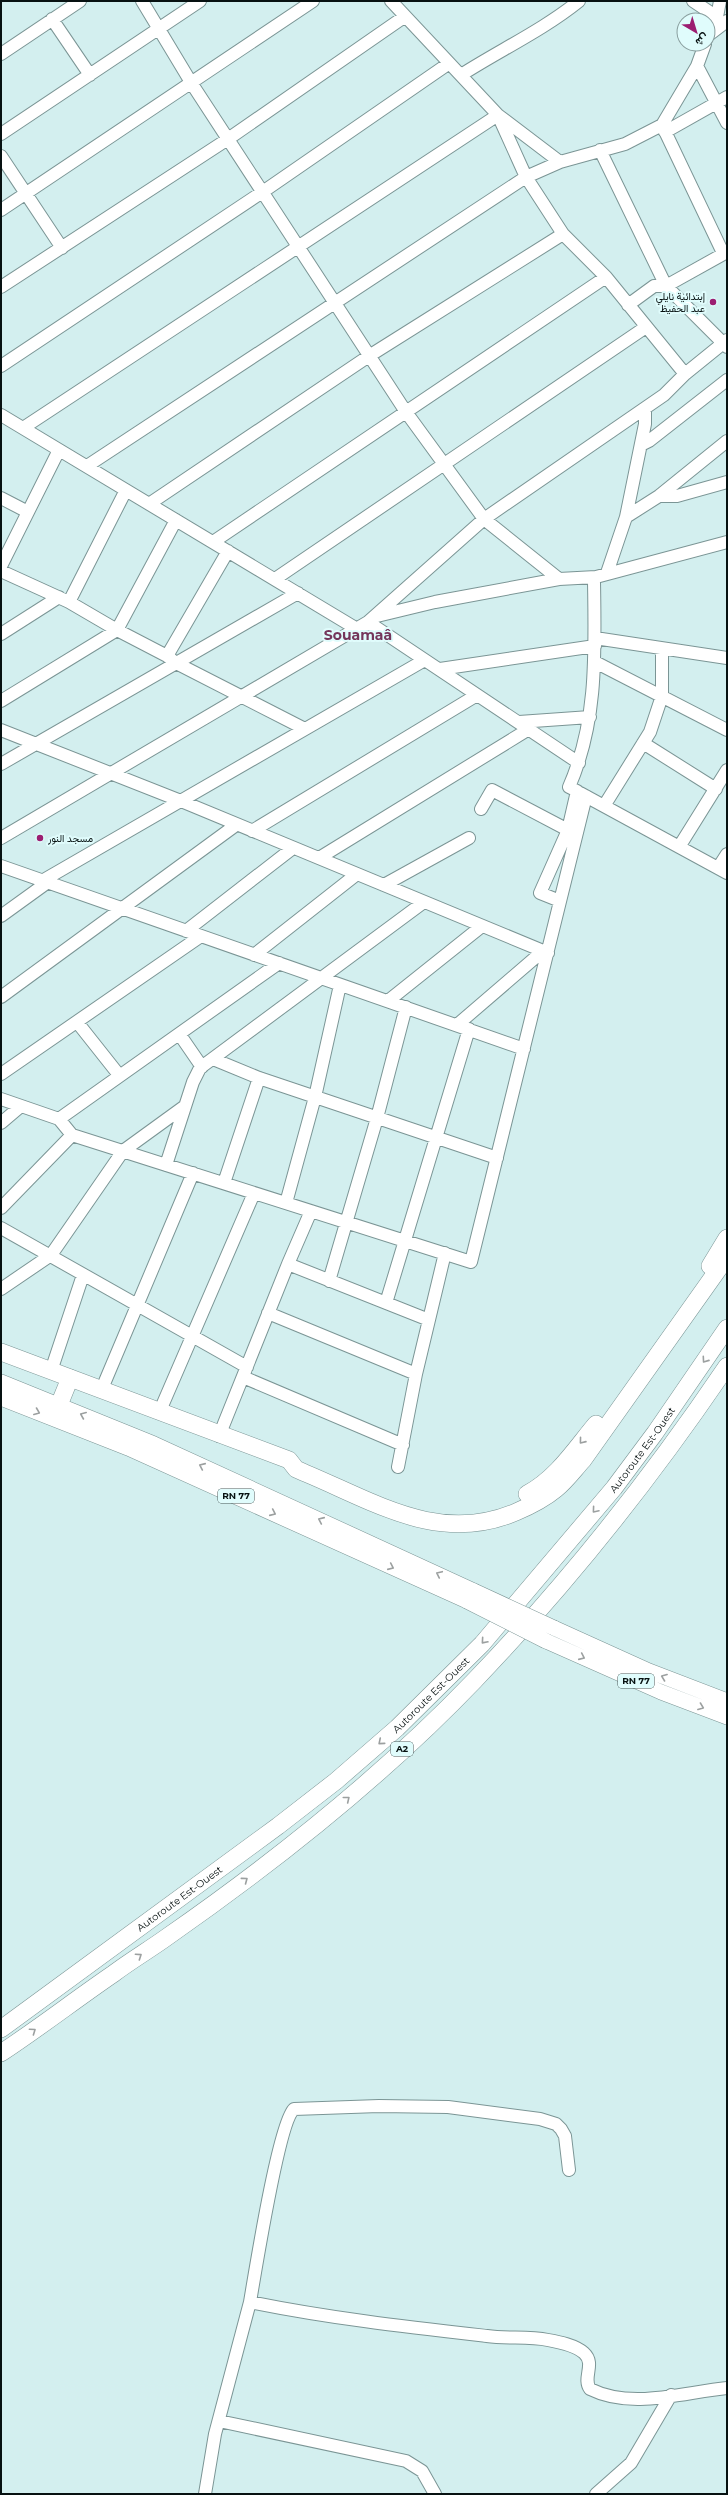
<svg xmlns="http://www.w3.org/2000/svg" width="728" height="2495" font-family="Montserrat,Vazirmatn,sans-serif">
	<style>
		.lines { fill: none; stroke-linecap: round; stroke-linejoin: round }
		.minor-casing { stroke: #7b9595; stroke-width: 14 }
		.major-casing { stroke: #7b9595; stroke-width: 16 }
		.highway-casing { stroke: #7b9595; stroke-width: 18 }
		.minor { stroke: #fff; stroke-width: 12 }
		.major { stroke: #fff; stroke-width: 15 }
		.highway { stroke: #fff; stroke-width: 17 }
		.major-bridge-casing { stroke: #7b9595; stroke-width: 16; stroke-linecap: butt }
		.major-bridge { stroke: #fff; stroke-width: 15 }
		.oneway { stroke: #9ca0a0 }
		.poi-dot { fill: #9c1d71; stroke: #e0fcfc; stroke-width: 1.5 }
		.labels { text-anchor: middle; stroke-width: 4; stroke-linejoin: round; paint-order: stroke }
		.shield { fill: #e0fcfc; stroke: #485858; stroke-width: 1 }
		.shield-label { font-size: 9px; font-weight: bold; fill: #071111 }
		.poi-label { font-size: 10px; fill: #071111; stroke: #e0fcfc; text-anchor: end }
		.street-label { font-size: 10px; fill: #071111; stroke: #e0fcfc }
		.district-label { font-size: 14px; font-weight: bold; fill: #74365b; stroke: #e0fcfc }
	</style>
	<rect width="100%" height="100%" fill="#d3efef"/>
	<g class="lines">
		<defs>
			<path id="minor" d="M142 1 192 84 406 412 484 519 559 579
				M391 1 498 115 526 177 563 234 606 277 685 374
				M693 1 717 17
				M52 19 90 75
				M710 34 727 21
				M708 35 717 17 720 1
				M1 54 80 1
				M697 66 727 123
				M461 75C500 50 543 30 579 1
				M662 125 723 253
				M665 132 727 97
				M1 134 200 1
				M600 150 666 286 727 347
				M1 156 62 248
				M1 210 313 1
				M1 287 228 139 404 17
				M628 305 654 286H666L727 252
				M1 366 264 191 448 64
				M1 415 357 629
				M23 428 498 115 560 162
				M641 445 649 441 727 380
				M87 466 526 177 560 162 625 144 662 125 697 66 705 44
				M659 496H677L727 482
				M1 498 28 512
				M149 504 369 356 563 234
				M626 517 659 496 727 441
				M213 542 606 277
				M1 566 59 450
				M1 571 69 602 117 630 167 656 176 663 305 729
				M607 573 626 517 645 424V409
				M275 579 646 327
				M69 602 126 490
				M377 616 435 602 559 579 596 577 727 542
				M368 622 579 763
				M1 634 59 597
				M595 638 727 658
				M167 656 228 551
				M595 662 727 730
				M440 669 595 646
				M1 701 117 630 176 520
				M519 722 590 717
				M1 730 181 801 548 953
				M643 743 716 789
				M1 764 298 593
				M580 793 727 873
				M604 806 650 732 662 696V649
				M481 809 492 790 568 830
				M252 831 477 695
				M1 838 368 622 484 519 664 395 685 374 727 340
				M679 847 727 770
				M319 858 529 729
				M1 866 524 1049
				M718 868 727 854
				M42 881 423 661
				M384 885 469 838
				M560 901 540 893 568 830 577 791 569 787C598 721 595 652 594 581L596 577
				M1 916 48 882
				M186 931 293 848
				M254 955 357 874
				M1 997 236 825
				M388 1001 482 926
				M77 1022 119 1075
				M457 1025 543 951
				M180 1035 202 1067
				M213 1059 259 1078 497 1158
				M1 1074 201 936
				M1 1099 59 1119 72 1135 471 1262 586 796
				M59 1119 279 963
				M1 1123 21 1106
				M166 1165 193 1082 200 1068 424 902
				M224 1183 259 1078
				M286 1203 315 1097 340 985
				M1 1208 72 1135
				M1 1228 247 1367
				M288 1264 311 1211
				M329 1281 377 1118 406 1007
				M1 1289 51 1255 123 1151 185 1106
				M386 1303 469 1029
				M268 1313 416 1374
				M51 1371 83 1275
				M243 1377 403 1445
				M101 1391 193 1173
				M159 1413 254 1193
				M219 1436 288 1264 429 1320
				M398 1467 416 1374 445 1253
				M250 2302C255 2273 279 2122 294 2109L379 2106 448 2107 540 2119 556 2124 561 2129 565 2136 569 2170
				M219 2421 406 2461 422 2471 435 2494
				M205 2494 215 2434 250 2302C328 2318 408 2327 487 2336 507 2339 528 2336 548 2340 559 2342 575 2345 584 2353 596 2364 582 2378 590 2389 632 2410 684 2392 727 2388
				M596 2494 631 2463 671 2395"/>
			<path id="major" d="M1 1382 154 1444 474 1591
				M1 1398 128 1448 467 1601
				M554 1628 649 1671 727 1701
				M546 1641 661 1692 727 1717"/>
			<g id="highway">
				<path d="M710 1266 727 1238"/>
				<path d="M1 1352 289 1460 296 1469 305 1473C375 1502 439 1545 516 1512 530 1506 544 1499 556 1489 566 1481 574 1470 583 1460L727 1257"/>
				<path d="M59 1405 70 1378"/>
				<path d="M527 1494C557 1478 575 1449 596 1424"/>
				<path id="s1" d="M1 2029 278 1826 336 1781 397 1728 482 1644 614 1488 655 1433 727 1328"/>
				<path d="M1 2053C39 2028 75 2000 113 1974 130 1961 149 1950 167 1937 276 1861 382 1777 474 1681 567 1584 652 1477 727 1366"/>
			</g>
		</defs>
		<use href="#minor" class="minor-casing"/>
		<use href="#major" class="major-casing"/>
		<use href="#highway" class="highway-casing"/>
		<use href="#minor" class="minor"/>
		<use href="#major" class="major"/>
		<use href="#highway" class="highway"/>
		<defs>
			<path id="major-bridge" d="M474 1591 554 1628
				M467 1601 546 1641"/>
		</defs>
		<use href="#major-bridge" class="major-bridge-casing"/>
		<use href="#major-bridge" class="major-bridge"/>
	</g>
	<defs><path id="oneway-chevron" d="M-2-3.5L2.5 0L-2 3.5" fill="none" stroke-width="1.6" stroke-linecap="round" stroke-linejoin="round"/></defs>
	<g class="oneway">
		<use href="#oneway-chevron" transform="translate(705 1360) rotate(125)"/>
		<use href="#oneway-chevron" transform="translate(37 1412) rotate(22)"/>
		<use href="#oneway-chevron" transform="translate(83 1415) rotate(-157)"/>
		<use href="#oneway-chevron" transform="translate(582 1441) rotate(129)"/>
		<use href="#oneway-chevron" transform="translate(202 1466) rotate(-156)"/>
		<use href="#oneway-chevron" transform="translate(595 1510) rotate(130)"/>
		<use href="#oneway-chevron" transform="translate(273 1513) rotate(24)"/>
		<use href="#oneway-chevron" transform="translate(321 1520) rotate(-156)"/>
		<use href="#oneway-chevron" transform="translate(391 1567) rotate(24)"/>
		<use href="#oneway-chevron" transform="translate(439 1574) rotate(-155)"/>
		<use href="#oneway-chevron" transform="translate(484 1641) rotate(131)"/>
		<use href="#oneway-chevron" transform="translate(582 1657) rotate(24)"/>
		<use href="#oneway-chevron" transform="translate(664 1677) rotate(-159)"/>
		<use href="#oneway-chevron" transform="translate(701 1707) rotate(21)"/>
		<use href="#oneway-chevron" transform="translate(381 1742) rotate(140)"/>
		<use href="#oneway-chevron" transform="translate(347 1799) rotate(-39)"/>
		<use href="#oneway-chevron" transform="translate(245 1880) rotate(-37)"/>
		<use href="#oneway-chevron" transform="translate(139 1956) rotate(-34)"/>
		<use href="#oneway-chevron" transform="translate(33 2031) rotate(-35)"/>
	</g>
	<g class="poi-dot">
		<circle cx="713" cy="302" r="4"/>
		<circle cx="40" cy="838" r="4"/>
	</g>
	<g class="labels">
		<g class="shield">
			<rect x="218" y="1489" width="36" height="14" rx="3"/>
			<rect x="618" y="1674" width="36" height="14" rx="3"/>
			<rect x="391" y="1742" width="22" height="14" rx="3"/>
		</g>
		<g class="shield-label">
			<text x="236" y="1499">RN 77</text>
			<text x="636" y="1684">RN 77</text>
			<text x="402" y="1752">A2</text>
		</g>
		<g class="poi-label">
			<text x="705" y="300">إبتدائية نايلي<tspan x="705" dy="12">عبد الحفيظ</tspan></text>
			<text x="48" y="842" text-anchor="start">مسجد النور</text>
		</g>
		<g class="street-label">
			<text dy="4" stroke="none"><textPath href="#s1" startOffset="869">Autoroute Est-Ouest</textPath></text>
			<text dy="4" stroke="none"><textPath href="#s1" startOffset="545">Autoroute Est-Ouest</textPath></text>
			<text dy="4" stroke="none"><textPath href="#s1" startOffset="221">Autoroute Est-Ouest</textPath></text>
		</g>
		<g class="district-label">
			<text x="358" y="640">Souamaâ</text>
		</g>
	</g>
	<rect width="728" height="2495" fill="none" stroke="#071111" stroke-width="4"/>
	<g transform="translate(696 32) rotate(142)"><circle r="19" fill="#e0fcfc" stroke="#899e9e"/>
	<path d="M0-3L7 15L0 10L-7 15Z" fill="#9c1d71"/>
	<text y="-6" font-size="11" font-weight="bold" text-anchor="middle" fill="#071111">ش</text>
	</g>
</svg>
